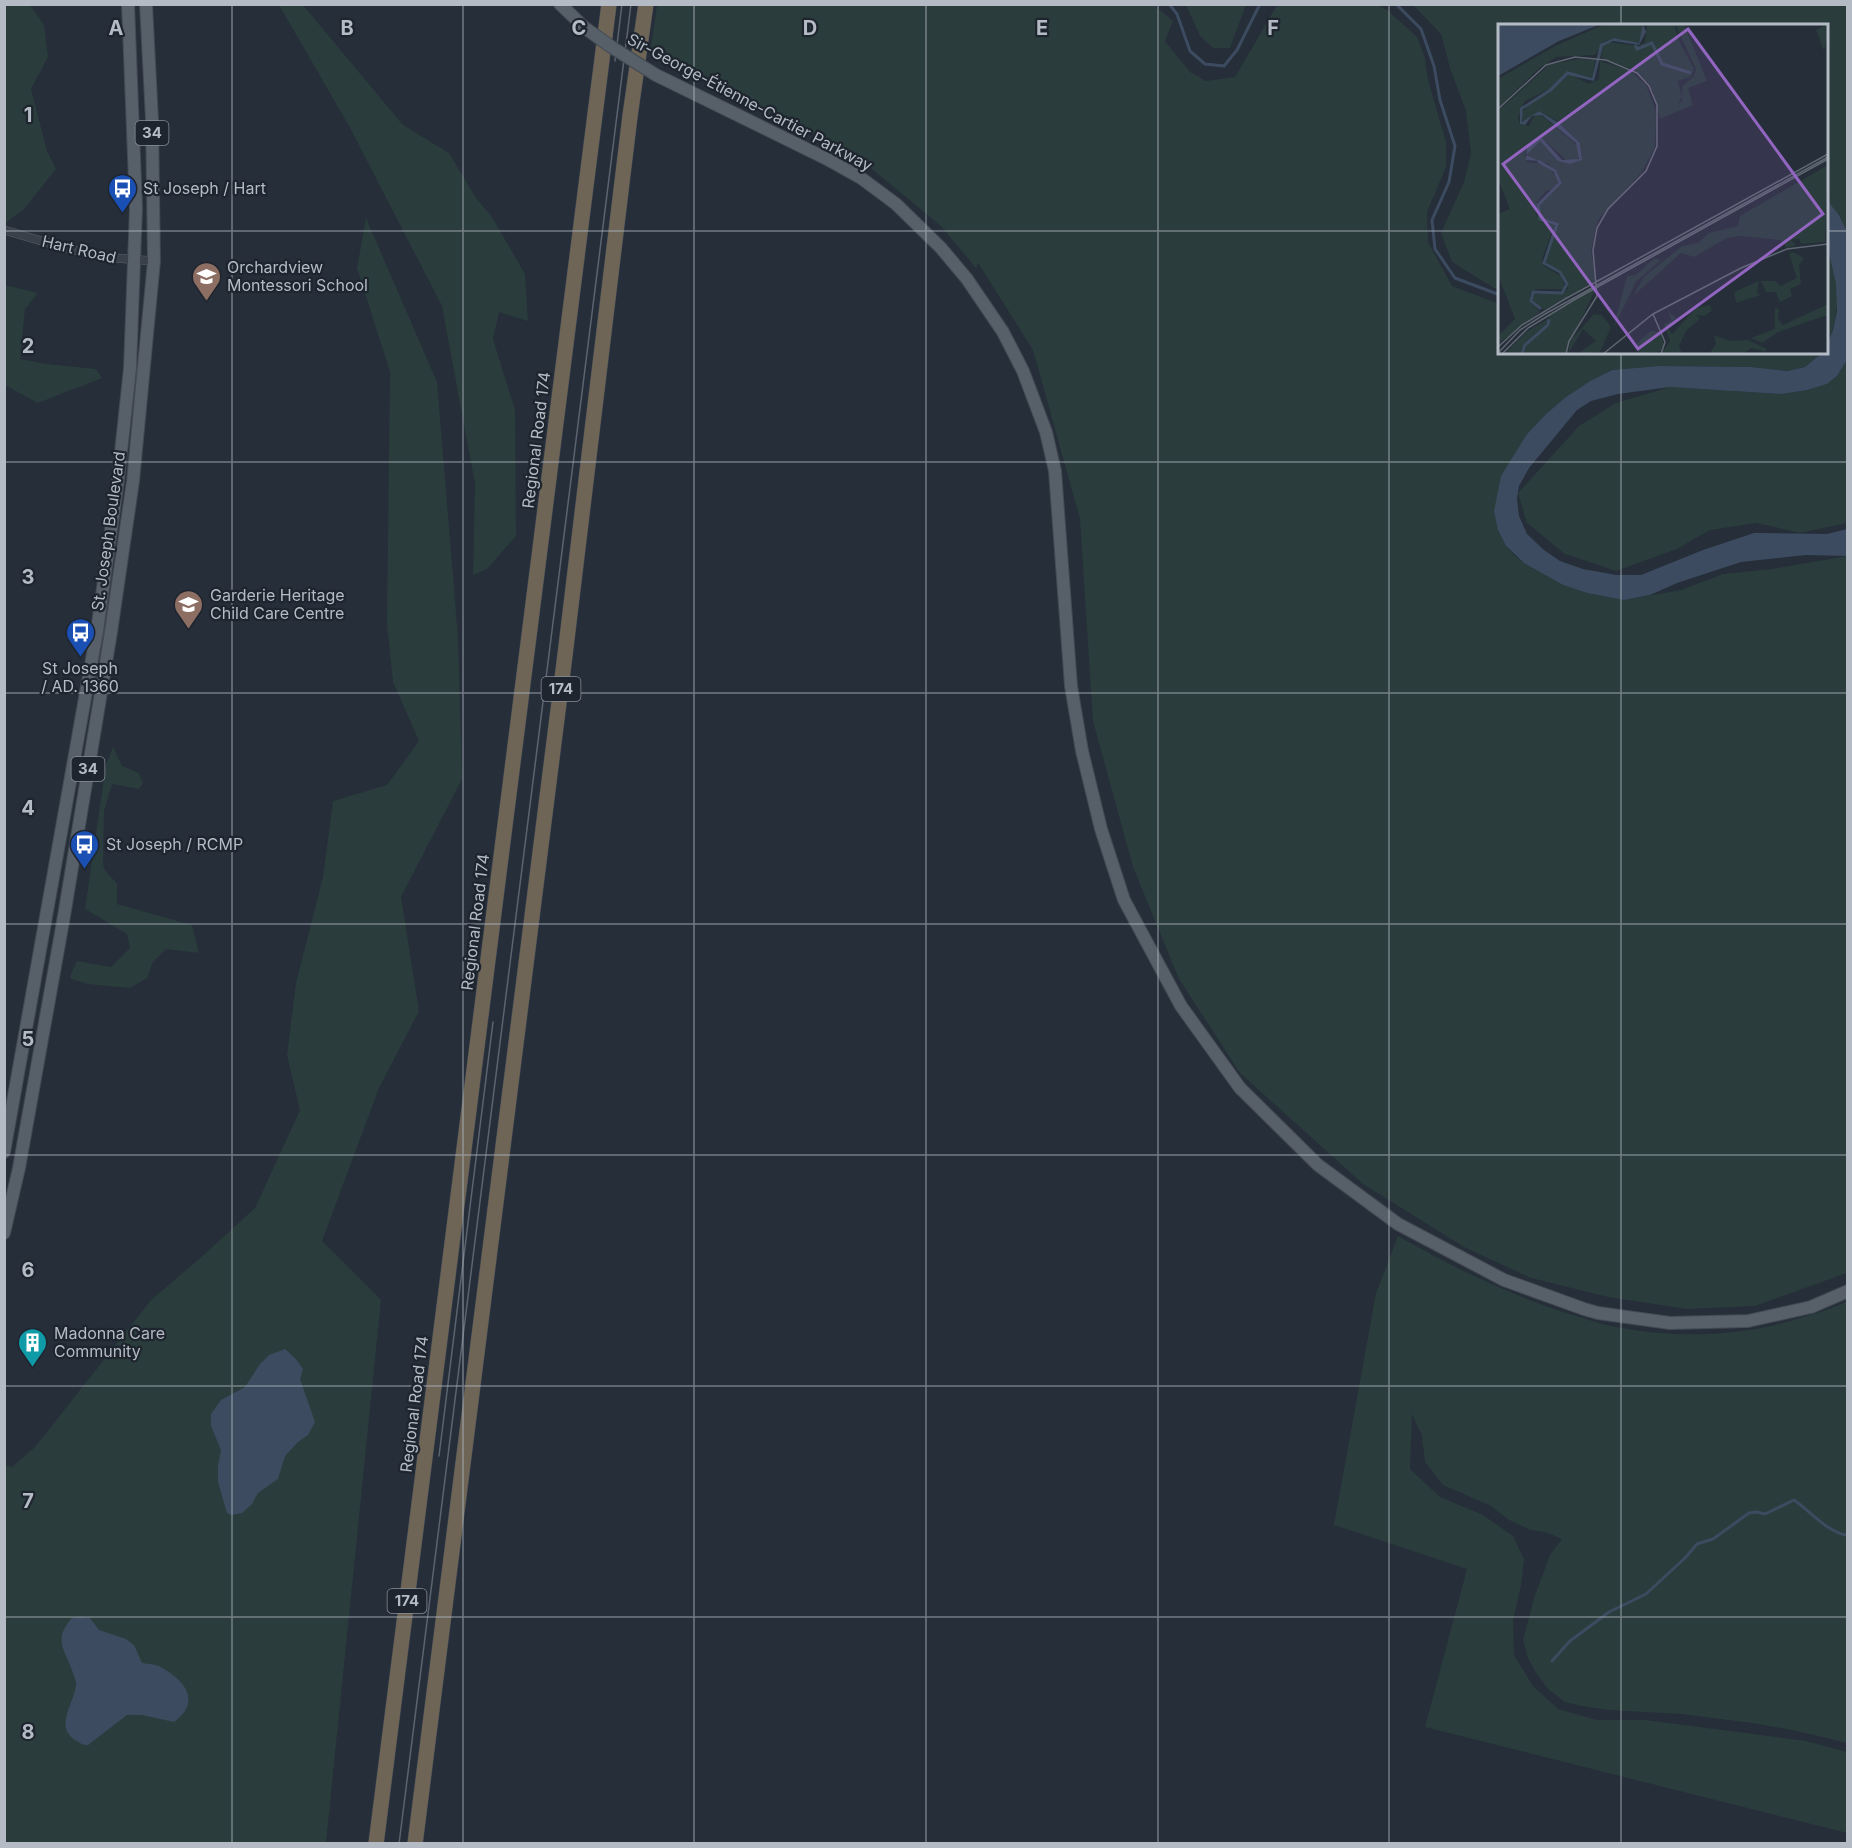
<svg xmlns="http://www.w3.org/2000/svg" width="1852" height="1848" font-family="Inter,sans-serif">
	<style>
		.green { fill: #2a3c3c }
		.water { fill: #3d4b60 }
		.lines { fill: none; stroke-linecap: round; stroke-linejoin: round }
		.stream { stroke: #3d4b60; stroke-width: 3 }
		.minor-casing { stroke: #575e67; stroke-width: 9 }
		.primary-casing { stroke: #424952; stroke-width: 14 }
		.motorway-casing { stroke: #444b54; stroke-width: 16 }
		.minor { stroke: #394049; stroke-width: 8 }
		.primary { stroke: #575f69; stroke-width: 12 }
		.motorway { stroke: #6e6557; stroke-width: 15 }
		.tram { stroke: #5b6470; stroke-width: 1.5 }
		.primary-bridge-casing { stroke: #424952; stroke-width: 14; stroke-linecap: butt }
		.primary-bridge { stroke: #575f69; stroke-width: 12 }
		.grid { fill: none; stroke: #b4bbc5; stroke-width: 1.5; stroke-opacity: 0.55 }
		.labels { text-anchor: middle; stroke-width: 4.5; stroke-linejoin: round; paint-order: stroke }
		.shield { fill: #1e252e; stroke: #878e98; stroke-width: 1.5 }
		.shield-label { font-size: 15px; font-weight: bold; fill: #b4bbc5 }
		.street-label { font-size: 16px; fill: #b4bbc5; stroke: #1e252e }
		.poi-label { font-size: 16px; fill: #b4bbc5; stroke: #1e252e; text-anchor: start }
		.inset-river { fill: none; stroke: #3d4b60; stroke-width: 3 }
		.inset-road { fill: none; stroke: #5e6671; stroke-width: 1.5 }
		.view { fill: #9265c1; fill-opacity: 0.15; stroke: #9265c1; stroke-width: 3 }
		.inset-edge { fill: none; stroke: #b4bbc5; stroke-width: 3 }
		.grid-label { font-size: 20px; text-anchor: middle; font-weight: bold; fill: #b4bbc5; stroke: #1e252e; stroke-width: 4.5; stroke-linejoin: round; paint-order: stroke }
	</style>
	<rect width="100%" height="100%" fill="#252e39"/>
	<path class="green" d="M4 5H30L44 25 48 57 31 89 47 151 56 169 24 209 7 222H4Z
		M279 5H303L403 125 449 153 476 198 492 217 525 274 528 321 499 312 493 339 515 410 516 536 487 569 473 575 475 484 442 306 349 126Z
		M657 5H1154L1173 21 1165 41 1190 72 1206 81 1235 77 1277 5H1377L1387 10 1417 37 1425 58 1428 80 1446 142V167L1427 212 1428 242 1452 286 1499 304 1500 352 1822 353 1805 367 1785 371 1751 367 1659 366 1611 370 1590 381 1566 397 1546 414 1527 434 1498 530 1506 546 1514 555 1524 563 1563 585 1587 593 1624 600 1681 590 1723 574 1772 569 1847 556V1273L1755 1306 1687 1309 1608 1297 1531 1278 1464 1247 1363 1184 1240 1073 1179 979 1133 867 1093 721 1080 519 1033 350 978 263 976 268 941 226 867 165 804 129 668 65 650 54Z
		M1186 5H1246L1230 48H1213L1200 36Z
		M1413 5H1847V232L1839 215 1827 200 1826 26H1500L1499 289 1494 288 1452 262 1441 233 1464 182 1471 153 1466 111 1450 68 1441 34Z
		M366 218 437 382 458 637 462 779 401 897 419 1011 379 1088 322 1241 381 1300 326 1843 5 1844V1465L12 1467 35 1447 151 1300 198 1260 255 1208 300 1110 287 1055 296 983 323 877 333 801 387 785 419 741 393 682 387 624 390 372 357 268Z
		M1827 250C1841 278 1840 317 1827 345Z
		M5 285 38 293 25 309 20 359 46 364 96 369 102 378 38 403 5 385Z
		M1847 360V523L1800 533 1757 523 1710 530 1677 549 1616 571 1565 554 1527 523 1518 493 1579 426 1616 403 1670 387 1782 394 1807 390 1827 384 1837 376Z
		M113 747 122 766 139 773 143 783 139 789 112 784 104 811 103 864 105 870 117 884V904L192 925 199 953 166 949 153 962 147 978 130 988 88 984 71 979 70 976 77 961 111 967 130 948 127 934 85 909 106 765Z
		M1398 1236C1454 1268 1514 1297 1576 1316 1588 1319 1600 1324 1611 1326 1673 1339 1740 1337 1800 1318 1816 1313 1833 1309 1847 1301V1743L1797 1731 1752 1723 1681 1714 1609 1710 1581 1706 1565 1702 1548 1689 1536 1673 1528 1658 1523 1640 1535 1595 1550 1555 1562 1539 1545 1532 1531 1530 1509 1520 1491 1506 1443 1485 1425 1462 1422 1436 1412 1414 1410 1469 1440 1497 1483 1515 1513 1536 1524 1559 1521 1586 1513 1620 1514 1655 1533 1686 1558 1709 1597 1720H1645L1715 1729 1806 1741 1847 1752V1833L1425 1727 1467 1569 1334 1525 1376 1293Z"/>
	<path class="water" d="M1827 200 1839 215 1847 232V360L1837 376 1827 384 1807 390 1782 394 1670 387 1618 394 1591 401 1577 410 1529 468 1519 486 1517 499 1519 516 1527 534 1544 550 1560 561 1583 569 1616 575H1641L1703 550 1754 533 1827 534 1847 529V556L1806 555 1741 562 1677 583 1650 595 1624 600 1587 593 1563 585 1524 563 1506 546 1498 530 1494 511 1501 476 1527 434 1546 414 1566 397 1590 381 1612 370 1659 366 1751 367 1787 371 1805 367 1822 353 1826 352 1827 345 1833 330 1837 311 1836 284 1827 244Z
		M285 1349 296 1359 303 1369 300 1379 315 1422 308 1435 298 1442 285 1456 278 1479 258 1493 252 1504 242 1513 232 1515 227 1513 218 1482V1466L221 1450 211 1426V1414L221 1400 245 1387 260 1364 269 1355Z
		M81 1617 90 1618 99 1630 126 1639 134 1645 142 1663C148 1664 156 1664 161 1667 185 1681 202 1701 174 1722L142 1715H127L88 1745C82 1745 80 1743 75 1740 54 1726 74 1704 76 1685 76 1682 75 1679 74 1676 67 1652 51 1641 72 1618Z"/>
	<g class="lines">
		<path class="stream" d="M1169 4 1177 14 1190 51 1205 64 1224 66 1237 50 1260 4
			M1396 4 1421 29 1434 66 1440 100 1455 146 1449 182 1432 220 1435 249 1455 278 1500 295
			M1552 1661 1570 1641 1609 1612 1646 1594 1685 1558 1697 1544 1713 1539 1749 1513 1757 1512 1765 1514 1794 1500C1809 1510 1830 1535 1848 1535"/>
		<defs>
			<path id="minor" d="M4 230 69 249 115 258 154 261"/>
			<path id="primary" d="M560 4 585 28
				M656 75 827 159 861 178 896 204 941 248 967 279 1003 332 1023 371 1046 432 1055 471 1071 686 1082 751 1101 829 1124 900 1181 1006 1240 1088 1318 1165 1398 1224 1504 1280 1584 1309 1598 1313 1670 1323 1748 1321 1811 1307 1848 1291
				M4 1152 97 631 118 480 130 368 136 208 128 4
				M4 1233 19 1168 64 916 111 632 133 481 154 261 152 120 146 4"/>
			<path id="motorway" d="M376 1844 609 4
				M415 1844 565 655 630 116 646 4"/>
		</defs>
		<use href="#minor" class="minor-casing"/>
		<use href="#primary" class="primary-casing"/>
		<use href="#motorway" class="motorway-casing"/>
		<use href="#minor" class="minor"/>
		<use href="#primary" class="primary"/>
		<use href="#motorway" class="motorway"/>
		<path class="tram" d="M615 61 622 4
			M439 1456 493 1022
			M399 1844 631 4"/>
		<defs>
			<path id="primary-bridge" d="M585 28 613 48 656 75"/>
		</defs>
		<use href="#primary-bridge" class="primary-bridge-casing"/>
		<use href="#primary-bridge" class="primary-bridge"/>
	</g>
	<path class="grid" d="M232 4V1844M463 4V1844M694 4V1844M926 4V1844M1158 4V1844M1389 4V1844M1621 4V26M4 231H1500M1826 231H1848M1621 352V1844M4 462H1848M4 693H1848M4 924H1848M4 1155H1848M4 1386H1848M4 1617H1848"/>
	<defs>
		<symbol id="bus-pin" viewBox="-11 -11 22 30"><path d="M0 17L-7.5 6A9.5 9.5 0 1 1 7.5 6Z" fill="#1a4fb4" stroke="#1e252e"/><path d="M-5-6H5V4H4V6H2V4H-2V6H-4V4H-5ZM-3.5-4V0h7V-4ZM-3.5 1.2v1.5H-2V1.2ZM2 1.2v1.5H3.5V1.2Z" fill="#fff"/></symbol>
		<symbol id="school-pin" viewBox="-11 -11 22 30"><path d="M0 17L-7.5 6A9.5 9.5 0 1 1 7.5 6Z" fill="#8d6e63" stroke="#1e252e"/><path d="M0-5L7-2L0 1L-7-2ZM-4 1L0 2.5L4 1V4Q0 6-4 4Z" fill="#fff"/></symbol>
		<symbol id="building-pin" viewBox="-11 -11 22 30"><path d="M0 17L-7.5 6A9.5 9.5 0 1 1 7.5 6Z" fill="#0f9aa8" stroke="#1e252e"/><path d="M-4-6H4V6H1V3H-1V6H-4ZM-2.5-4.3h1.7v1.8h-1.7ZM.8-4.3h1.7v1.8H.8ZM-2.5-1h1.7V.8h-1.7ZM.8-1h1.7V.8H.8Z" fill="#fff"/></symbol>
	</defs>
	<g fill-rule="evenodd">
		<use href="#bus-pin" x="106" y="172" width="33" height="45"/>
		<use href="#school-pin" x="190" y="260" width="33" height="45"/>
		<use href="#school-pin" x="172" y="588" width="33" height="45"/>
		<use href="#bus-pin" x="64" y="616" width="33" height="45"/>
		<use href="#bus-pin" x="68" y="828" width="33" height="45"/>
		<use href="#building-pin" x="16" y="1326" width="33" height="45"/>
	</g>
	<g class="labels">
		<g class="shield">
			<rect x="135.5" y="121" width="33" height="24" rx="4.5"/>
			<rect x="541.5" y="677" width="39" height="24" rx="4.5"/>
			<rect x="71.5" y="757" width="33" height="24" rx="4.5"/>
			<rect x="387.5" y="1589" width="39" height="24" rx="4.5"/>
		</g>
		<g class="shield-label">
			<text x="152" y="138">34</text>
			<text x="561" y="694">174</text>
			<text x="88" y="774">34</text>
			<text x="407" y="1606">174</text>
		</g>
		<g class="street-label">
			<text transform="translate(750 102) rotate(28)" y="6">Sir-George-Étienne-Cartier Parkway</text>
			<text transform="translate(79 249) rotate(13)" y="6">Hart Road</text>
			<text transform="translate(536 440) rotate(-83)" y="6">Regional Road 174</text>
			<text transform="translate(108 531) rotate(-82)" y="6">St. Joseph Boulevard</text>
			<text transform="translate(475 922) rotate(-83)" y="6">Regional Road 174</text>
			<text transform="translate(414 1404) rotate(-83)" y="6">Regional Road 174</text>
		</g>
		<g class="poi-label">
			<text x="143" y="194">St Joseph / Hart</text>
			<text x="227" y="273">Orchardview<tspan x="227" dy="18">Montessori School</tspan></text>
			<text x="210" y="601">Garderie Heritage<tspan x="210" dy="18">Child Care Centre</tspan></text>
			<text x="80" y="674" text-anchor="middle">St Joseph<tspan x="80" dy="18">/ AD. 1360</tspan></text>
			<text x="106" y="850">St Joseph / RCMP</text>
			<text x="54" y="1339">Madonna Care<tspan x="54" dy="18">Community</tspan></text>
		</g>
	</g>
	<g transform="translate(1498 24)">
		<rect width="330" height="330" fill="#252e39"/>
		<path d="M107 0H145V15L139 19 116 14 105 18 97 31 58 33 40 45 0 84V55L59 21ZM149 0H176L182 19 196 45 193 53 180 57 184 73 180 80 184 77V62L195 53 198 45 177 0H186L209 57 190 64 195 81 162 95 155 67 137 46 103 34 105 22 110 18 141 22 147 18ZM330 0V13L326 27 318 6ZM80 35 97 36 94 54 69 47 51 65 27 77 20 94 22 100 31 102 36 92 43 91 80 122 82 128 79 137 68 136 44 114 29 123 27 131 29 138 46 140 60 154 58 164 48 167 39 178 38 190 47 200H57L44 235 46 242 63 252 68 265H38L32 269V278L42 288 0 320V312L17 295 0 251V190L12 185 0 155V87L51 41ZM102 37 131 46 148 61 158 88 157 123 144 148 100 196 93 226 98 256 46 286 34 276 35 270H64L70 264 63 247 46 237 60 198 43 195 40 185 49 170 63 159 51 140 30 134 29 129 42 117 56 132 72 140 84 136 82 119 58 96 41 87 25 99 24 89 30 80 51 69 72 50 91 60 101 55ZM330 141 327 218 303 220 301 215 293 216 298 221 289 224 282 216 242 212 229 214 196 233 183 229 135 272 146 253 184 222 200 219 211 209 240 202 242 192ZM295 228 306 234 301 241 303 260 292 265 294 272 282 278 278 268H268L263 257H278L282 262 299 254 291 230ZM156 234 163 236 138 258 115 305 129 252 138 251ZM261 257 259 269 263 271 238 279 236 268ZM98 264 67 330H26L29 321 52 301 51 292ZM330 280V291L280 308 264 319 253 314 277 305V284L281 285 280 295 285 301ZM212 281 214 287 206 292 198 291 202 295 188 307 181 322 184 330H163L172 317 166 300 174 297 170 287 178 294 169 303 174 310 198 284ZM96 290 104 291 113 303 102 328 79 330 98 317 85 305 70 330 73 316ZM50 295 48 302 26 321 23 330H7L29 307ZM153 307 162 308 166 321 163 327 140 330 139 319ZM216 311 232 317 250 316 269 325 267 328 254 324 244 330H211L218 320Z" fill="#2a3c3c"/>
		<path d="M0 0H103L61 17 0 52ZM145 0 148 8 141 21 115 17 105 22 96 57 70 51 54 67 25 85 24 98 41 87 61 99 82 119 84 136 72 140 60 137 42 117 28 131 41 137 28 136 29 123 44 114 64 136 81 135 78 119 44 91 34 92 27 101 22 100V84L51 65 69 47 94 54 102 20 116 14 141 19Z" fill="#3d4b60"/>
		<path class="inset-river" d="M137 21 139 25 154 19 164 40 193 49M40 137 57 147 62 159 40 181 42 195 59 200 46 239 62 248 69 260 64 269 35 268 33 277 43 285M24 330 27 321 50 301 51 295"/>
		<path class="inset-road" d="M0 85 48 41 77 33 108 36 139 49 151 62 159 81V122L148 147 110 185 99 204 95 226 99 272 71 317 68 330M155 290 167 318 163 330M0 323 24 301 67 275 330 130M0 329 22 306 47 290 330 133M4 330 30 304 76 276 330 135M105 330 155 290 243 244 289 225 330 220"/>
		<path class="view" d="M190 5 325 190 140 325 5 140Z"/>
		<rect width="330" height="330" class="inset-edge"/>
	</g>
	<g class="grid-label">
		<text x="116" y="35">A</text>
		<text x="347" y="35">B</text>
		<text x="579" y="35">C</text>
		<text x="810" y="35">D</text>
		<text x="1042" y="35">E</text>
		<text x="1273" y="35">F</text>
		<text x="28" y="122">1</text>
		<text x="28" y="353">2</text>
		<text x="28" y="584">3</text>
		<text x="28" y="815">4</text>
		<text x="28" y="1046">5</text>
		<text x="28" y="1277">6</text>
		<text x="28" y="1508">7</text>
		<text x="28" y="1739">8</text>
	</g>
	<rect width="1852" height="1848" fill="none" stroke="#b4bbc5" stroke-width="12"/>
</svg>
